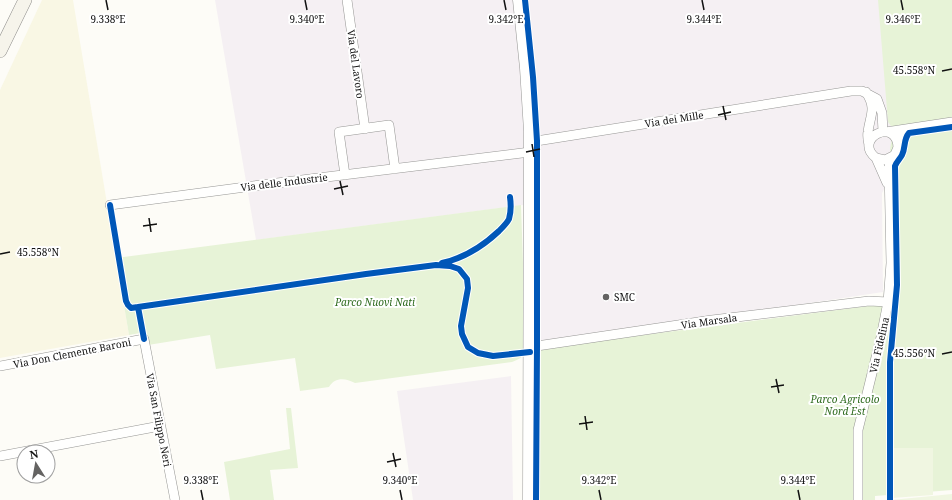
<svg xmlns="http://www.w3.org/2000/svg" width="952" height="500" font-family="'Noto Serif',serif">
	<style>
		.industrial { fill: #f5f0f3 }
		.farmland { fill: #f9f7e4 }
		.green { fill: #e7f3d7 }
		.pitch { fill: #f0f6e1 }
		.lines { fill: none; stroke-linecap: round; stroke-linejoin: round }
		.minor-casing { stroke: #979795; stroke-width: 10 }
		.tertiary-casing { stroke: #979795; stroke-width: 13 }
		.secondary-casing { stroke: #8e8d8b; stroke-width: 14 }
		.minor { stroke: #fffffe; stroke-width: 9 }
		.tertiary { stroke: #fffffe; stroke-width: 12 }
		.secondary { stroke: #f6f4eb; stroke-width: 13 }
		.cycleway-casing { stroke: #fff; stroke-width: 8 }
		.cycleway { stroke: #0057b8; stroke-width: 6 }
		.ticks { fill: none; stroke: #111; stroke-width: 1.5 }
		.poi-dot { fill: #646362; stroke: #fff; stroke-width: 1.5 }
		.labels { text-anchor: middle; stroke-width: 4; stroke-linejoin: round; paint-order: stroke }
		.street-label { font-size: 10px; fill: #111; stroke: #fff }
		.poi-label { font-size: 10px; fill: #111; stroke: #fff; text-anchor: start }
		.park-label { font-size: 10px; font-style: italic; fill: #2f6b1f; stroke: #fff }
		.ticks-label { font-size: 10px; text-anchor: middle; fill: #111; stroke: #fff; stroke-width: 4; stroke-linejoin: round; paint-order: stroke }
	</style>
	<rect width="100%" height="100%" fill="#fdfcf7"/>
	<path class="industrial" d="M215 0H879L921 122 882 193 883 292 531 345V204L256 240Z
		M511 376 513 500H413L397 391Z"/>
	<path class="farmland" d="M42 0H73L129 335 0 358V90Z"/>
	<path class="green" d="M878 0H952V490L875 496V500H537L536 361 539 353 543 348 892 303 897 228 890 149 893 133 891 126 888 122Z
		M521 205 526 351C523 358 519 359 512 362L355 383C345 378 335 377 329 387L300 391 295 358 216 369 210 335 148 345 146 332 129 335 116 258Z
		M286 408H291L298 468 270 470 274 500H230L224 462 290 449Z"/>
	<path class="pitch" d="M892 448H933V495L892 498Z
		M952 494V500H891Z"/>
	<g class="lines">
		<defs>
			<path id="minor" d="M347 0 365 129
				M866 92C877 109 870 115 868 132 867 136 868 140 869 145
				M886 132 952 122
				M530 142 851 91H862L877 99 882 113 883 131
				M893 156 885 160 876 158C852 139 896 116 898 147
				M876 158 887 183
				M345 175 339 132 389 125 395 169
				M110 205 253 186 530 152
				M530 347 712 320 869 301 888 302
				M0 366 144 339 175 500
				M0 456 160 426
				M858 500V430L881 337 888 302 891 263 889 167 897 150 901 137 904 133 915 128"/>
			<path id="tertiary" d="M519 0 526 68 530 131 529 500"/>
			<path id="secondary" d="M0 51 25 0"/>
		</defs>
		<use href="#minor" class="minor-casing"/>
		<use href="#tertiary" class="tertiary-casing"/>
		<use href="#secondary" class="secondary-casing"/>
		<use href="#minor" class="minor"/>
		<use href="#tertiary" class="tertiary"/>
		<use href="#secondary" class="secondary"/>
		<defs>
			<path id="cycleway" d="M525 0 533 77 537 141V346L536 500
				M110 205 126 301 128 305 131 308 138 307 144 339
				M442 263C465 258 482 247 499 231 502 228 507 223 509 219 511 212 511 204 510 197
				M138 307 366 274 436 265 450 266 459 269 467 279 468 288 461 326 462 334 468 347 478 353 493 356 530 352
				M890 500V362L897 285 895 166C897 161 900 159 902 155 906 147 903 140 909 133L952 127"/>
		</defs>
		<use href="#cycleway" class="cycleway-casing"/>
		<use href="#cycleway" class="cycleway"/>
	</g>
	<path class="ticks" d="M106 0 108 10M305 0 307 10M504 0 506 10M702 0 704 10M901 0 903 10M942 71 952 69M723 106 726 120M718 115 731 112M532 144 534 157M526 152 540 149M340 181 343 195M334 189 348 186M149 218 151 232M143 226 157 224M0 254 10 252M942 354 952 352M776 379 779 393M771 387 784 385M585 416 587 430M579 424 593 422M393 453 396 467M387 462 401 459M201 490 203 500M400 490 402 500M599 490 601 500M798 490 800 500"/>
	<circle class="poi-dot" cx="606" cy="297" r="4"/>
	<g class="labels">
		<g class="street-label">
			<text transform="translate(356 64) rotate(82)" y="4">Via del Lavoro</text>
			<text transform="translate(674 119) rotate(-9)" y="4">Via dei Mille</text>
			<text transform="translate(284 182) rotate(-7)" y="4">Via delle Industrie</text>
			<text transform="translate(709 321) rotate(-8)" y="4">Via Marsala</text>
			<text transform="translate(879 345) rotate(-77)" y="4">Via Fidelina</text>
			<text transform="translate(72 353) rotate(-11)" y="4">Via Don Clemente Baroni</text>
			<text transform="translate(159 420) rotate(79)" y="4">Via San Filippo Neri</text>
		</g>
		<g class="poi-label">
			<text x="614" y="301">SMC</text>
		</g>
		<g class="park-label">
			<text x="375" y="306">Parco Nuovi Nati</text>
			<text x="845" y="403">Parco Agricolo<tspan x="845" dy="12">Nord Est</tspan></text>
		</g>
	</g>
	<g class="ticks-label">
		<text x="108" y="23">9.338°E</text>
		<text x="307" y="23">9.340°E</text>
		<text x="506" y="23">9.342°E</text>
		<text x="704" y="23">9.344°E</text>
		<text x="903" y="23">9.346°E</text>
		<text x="914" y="74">45.558°N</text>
		<text x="38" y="256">45.558°N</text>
		<text x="914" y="357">45.556°N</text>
		<text x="201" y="484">9.338°E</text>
		<text x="400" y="484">9.340°E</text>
		<text x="599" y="484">9.342°E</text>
		<text x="798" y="484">9.344°E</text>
	</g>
	<g transform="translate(36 464) rotate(349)"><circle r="19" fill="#ffffff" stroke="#a0a0a0"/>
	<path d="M0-3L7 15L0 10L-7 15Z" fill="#646362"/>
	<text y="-6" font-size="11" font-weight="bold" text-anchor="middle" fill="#111111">N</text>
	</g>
</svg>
